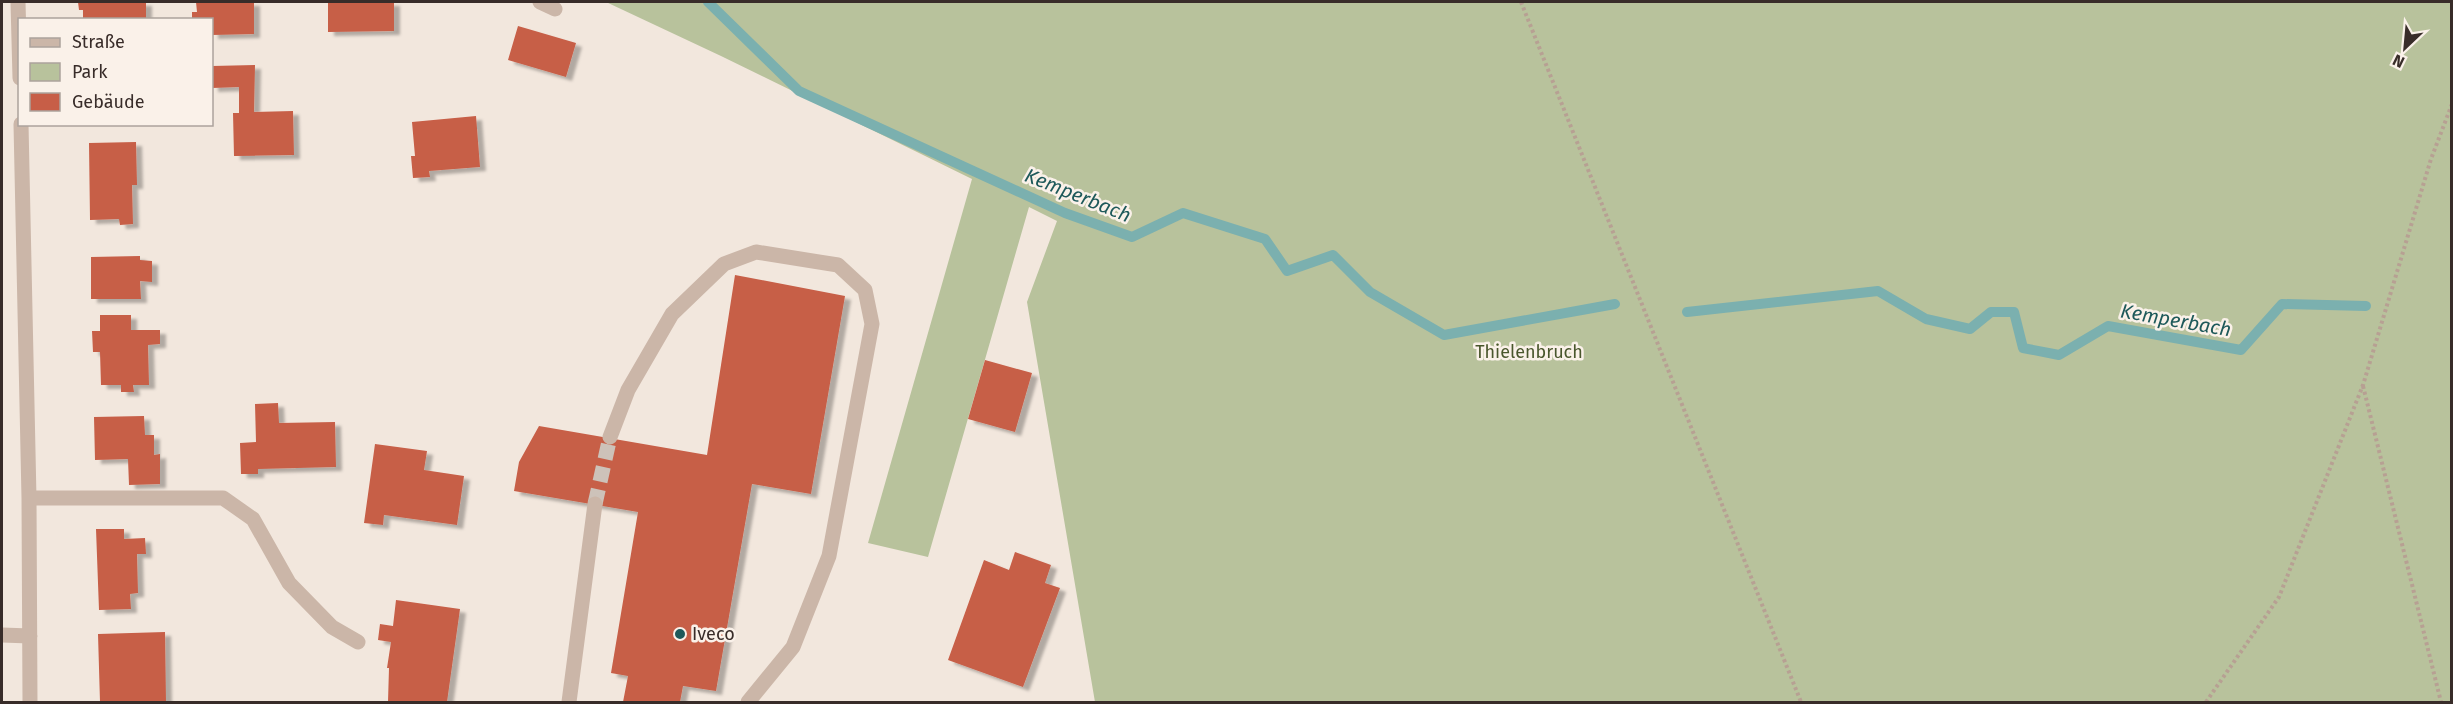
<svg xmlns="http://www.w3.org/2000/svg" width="2453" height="704" font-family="'Fira Sans',sans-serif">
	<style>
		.green { fill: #b8c29c }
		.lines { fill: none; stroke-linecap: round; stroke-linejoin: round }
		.stream { stroke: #7bb0af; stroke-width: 10 }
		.building { fill: #c75e47; filter: url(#shadow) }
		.minor-tunnel { stroke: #cdc2b9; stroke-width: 15; stroke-dasharray: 15 8; stroke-linecap: butt }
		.path { stroke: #b7a093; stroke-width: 4; stroke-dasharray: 3 3; stroke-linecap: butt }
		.minor { stroke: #cbb6a8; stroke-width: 15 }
		.poi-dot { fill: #1e595a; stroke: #faf1e9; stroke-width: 2 }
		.labels { text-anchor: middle; stroke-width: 5; stroke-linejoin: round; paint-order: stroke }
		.park-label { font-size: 18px; fill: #49562c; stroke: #faf1e9 }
		.poi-label { font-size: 18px; fill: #382c29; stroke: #faf1e9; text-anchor: start }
		.water-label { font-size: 20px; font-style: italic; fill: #1e595a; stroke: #faf1e9 }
	</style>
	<defs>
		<filter id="shadow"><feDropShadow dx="6" dy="4" stdDeviation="1.5" flood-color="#0004"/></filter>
	</defs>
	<rect width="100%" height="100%" fill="#f2e7dd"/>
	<path class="green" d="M606 2H2451V702H1095L1027 302 1057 221 1029 207 928 557 868 543 972 179 721 56Z"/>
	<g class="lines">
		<path class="stream" d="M708 2 799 91 1065 213 1132 237 1183 213 1265 239 1287 271 1333 255 1370 292 1444 335 1615 304
			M1687 312 1878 291 1926 319 1970 329 1991 312H2014L2023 348 2059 355 2108 326 2241 350 2282 304 2366 306"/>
	</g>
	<path class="building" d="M78 2H146V20H83V10H79Z
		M196 2H254V34L212 35V20H192V12H197Z
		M328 2H394V31L328 32Z
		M518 26 576 43 566 77 508 60Z
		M255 65 254 112 293 111 294 155 234 156 233 113H239V87L212 88V66Z
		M476 116 480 167 429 171 430 177 413 178 411 156H415L412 122Z
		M136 142 137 185H132L133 224 120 225 119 219 90 220 89 143Z
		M140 256V260L152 261V282L140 281 141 299H91V257Z
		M735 275 845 296 811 494 752 484 716 691 683 686 680 702H623L628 676 611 673 638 512 514 491 519 462 539 426 707 455Z
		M100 315H131V330H160V344L148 345 149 385H133L134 392H121V385H101L100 352H93L92 331H100Z
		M985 360 1032 373 1015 432 968 419Z
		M278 403 279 423 335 422 336 467 258 469V474H241L240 443 256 442 255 404Z
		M144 416 145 435H154V455L160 454V484L129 485 128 459 95 460 94 417Z
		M375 444 427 451 424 470 464 476 457 525 384 515 383 525 364 523Z
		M96 529H124V539L145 538 146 554H137L138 593 130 594 131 609 99 610Z
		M1015 552 1051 565 1045 583 1060 588 1023 687 948 660 984 560 1009 570Z
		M396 600 460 609 447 702H388L389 668H387L391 642 378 640 380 624 393 626Z
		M165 632 166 702H100L98 634Z"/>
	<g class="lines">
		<path class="minor-tunnel" d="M595 504 610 437"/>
		<path class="path" d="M1521 2 1801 702
			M2363 386 2441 702
			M2206 702 2279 597 2363 385 2431 159 2452 104"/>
		<path class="minor" d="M18 2 20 78
			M540 2 555 9
			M21 124 29 498 30 702
			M610 437 628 390 672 314 724 264 756 252 838 265 865 290 872 324 829 556 793 647 748 702
			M29 498H223L253 519 289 583 332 627 358 642
			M2 635 30 636
			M569 702 595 504"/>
	</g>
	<circle class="poi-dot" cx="680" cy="634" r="6"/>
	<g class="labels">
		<g class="park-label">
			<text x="1529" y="358">Thielenbruch</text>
		</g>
		<g class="poi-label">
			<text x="692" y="640">Iveco</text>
		</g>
		<g class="water-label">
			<text transform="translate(1078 195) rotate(22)" y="7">Kemperbach</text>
			<text transform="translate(2176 320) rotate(10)" y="7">Kemperbach</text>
		</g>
	</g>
	<rect width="2453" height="704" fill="none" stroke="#382c29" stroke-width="6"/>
	<rect x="18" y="18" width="195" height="108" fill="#faf1e9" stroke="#aca29c" stroke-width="1.5"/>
	<rect x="30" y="38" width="30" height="9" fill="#cbb6a8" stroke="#aca29c" stroke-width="1.5"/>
	<text x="72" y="48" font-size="18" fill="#382c29">Straße</text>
	<rect x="30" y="63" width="30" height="18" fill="#b8c29c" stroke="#aca29c" stroke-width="1.5"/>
	<text x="72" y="78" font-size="18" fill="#382c29">Park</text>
	<rect x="30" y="93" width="30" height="18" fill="#c75e47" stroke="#aca29c" stroke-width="1.5"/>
	<text x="72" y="108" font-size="18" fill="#382c29">Gebäude</text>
	<g transform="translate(2405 48) rotate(206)" stroke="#faf1e9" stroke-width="4.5" paint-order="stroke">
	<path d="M0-4.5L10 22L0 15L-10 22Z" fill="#382c29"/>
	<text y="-9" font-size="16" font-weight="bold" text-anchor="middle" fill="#382c29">N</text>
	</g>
</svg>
